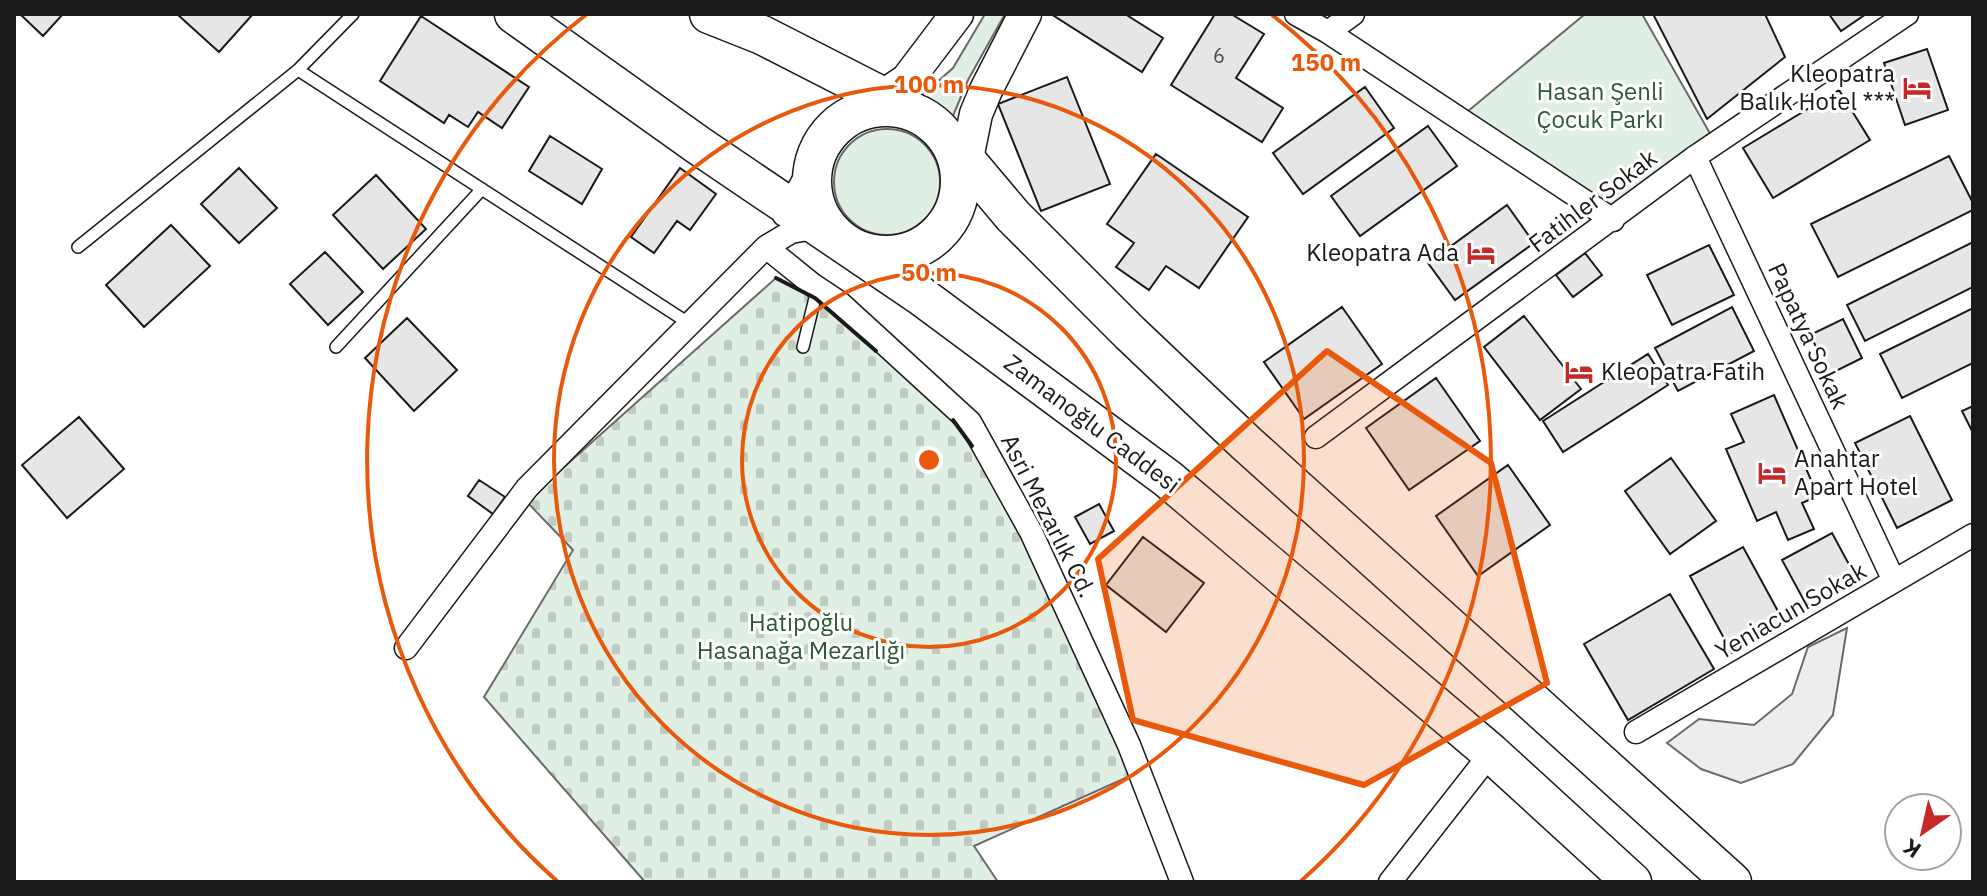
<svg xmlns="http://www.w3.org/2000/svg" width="1987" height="896" font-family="'IBM Plex Sans',sans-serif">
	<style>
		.green { fill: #e0efe3; stroke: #6a6a6a; stroke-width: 2 }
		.cemetery { fill: url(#cemetery-stones); stroke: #6a6a6a; stroke-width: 2 }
		.parking { fill: #ededed; stroke: #6a6a6a; stroke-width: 2 }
		.building { fill: #e6e6e6; stroke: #1a1a1a; stroke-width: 2 }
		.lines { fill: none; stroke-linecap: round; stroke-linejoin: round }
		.service-casing { stroke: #1a1a1a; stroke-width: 14 }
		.minor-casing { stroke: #1a1a1a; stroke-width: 25 }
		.secondary-casing { stroke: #1a1a1a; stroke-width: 35 }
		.trunk-casing { stroke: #1a1a1a; stroke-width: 41 }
		.service { stroke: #fff; stroke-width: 11 }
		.minor { stroke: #fff; stroke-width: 22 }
		.secondary { stroke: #fff; stroke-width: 32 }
		.trunk { stroke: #fff; stroke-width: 38 }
		.wall { stroke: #1a1a1a; stroke-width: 4 }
		.marked { fill: #e8590c; fill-opacity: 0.2; stroke: #e8590c; stroke-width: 6; stroke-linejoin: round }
		.ring { fill: none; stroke: #e8590c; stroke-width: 4 }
		.labels { text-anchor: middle; stroke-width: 6; stroke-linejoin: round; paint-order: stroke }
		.number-label { font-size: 20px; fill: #4d4d4d }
		.poi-label { font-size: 24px; fill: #1a1a1a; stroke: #fff; text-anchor: end }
		.park-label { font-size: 24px; fill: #2b5a34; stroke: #fff }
		.street-label { font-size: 24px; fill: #1a1a1a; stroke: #fff }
		.centre { fill: #e8590c; stroke: #fff; stroke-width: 4 }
		.ring-label { font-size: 24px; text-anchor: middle; font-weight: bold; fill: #e8590c; stroke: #fff; stroke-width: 6; stroke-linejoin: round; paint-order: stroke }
	</style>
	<defs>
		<pattern id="cemetery-stones" width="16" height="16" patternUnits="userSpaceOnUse" patternTransform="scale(2)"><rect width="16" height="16" fill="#e0efe3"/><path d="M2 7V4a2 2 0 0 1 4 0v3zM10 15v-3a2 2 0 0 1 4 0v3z" fill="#c0ccc2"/></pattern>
	</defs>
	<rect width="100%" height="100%" fill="#fff"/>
	<path class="green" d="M985 14H1005L968 80 950 123 921 96 953 68Z
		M1585 14H1642L1712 137 1612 211 1467 112Z
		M834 182a53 53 0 1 1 106 0a53 53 0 1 1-106 0Z"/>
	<path class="cemetery" d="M776 278 815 298 950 414 986 466 1064 613 1130 776 974 846 998 882H645L484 697 573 550 526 501Z"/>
	<path class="parking" d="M1847 628 1833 715 1793 764 1741 783 1701 769 1667 743 1699 719 1754 725 1792 694 1808 647Z"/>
	<path class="building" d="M20 14H63L43 36Z
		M177 14H253L219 52Z
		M1051 14H1125L1163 38 1142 72Z
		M1215 14H1231L1264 34 1236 78 1283 108 1262 142 1171 85Z
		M1653 14H1765L1785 57 1707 119Z
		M1829 14H1866L1841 31Z
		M421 16 529 87 502 128 478 112 468 127 449 115 444 123 380 81Z
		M1927 49 1948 110 1905 125 1884 63Z
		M1067 77 1110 184 1041 211 998 104Z
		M1365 87 1394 128 1303 194 1273 153Z
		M1839 90 1870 140 1773 198 1743 148Z
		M1428 126 1457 166 1360 236 1331 196Z
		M550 136 602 169 582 204 529 171Z
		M1156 154 1248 217 1199 288 1166 266 1149 290 1116 267 1134 243 1107 224Z
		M1949 156 1973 203V210L1838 277 1811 224Z
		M239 168 277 208 239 243 201 204Z
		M680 168 716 194 690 230 677 221 654 253 631 237Z
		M376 175 426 229 383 269 333 215Z
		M1507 205 1534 243 1455 300 1428 263Z
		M171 225 210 266 144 327 106 285Z
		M1973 242V287L1865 341 1847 305Z
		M1709 245 1734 295 1672 325 1647 275Z
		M325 252 363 292 328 325 290 284Z
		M1585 253 1602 275 1573 297 1556 275Z
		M1342 307 1382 364 1304 419 1264 362Z
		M1732 307 1754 351 1678 391 1655 348Z
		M1973 308V363L1902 398 1880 354Z
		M1524 316 1581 389 1540 420 1484 347Z
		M407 318 457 370 414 411 365 358Z
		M1843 319 1862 358 1830 374 1810 335Z
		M1648 354 1668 385 1563 452 1543 421Z
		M1436 378 1480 441 1409 490 1366 428Z
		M1774 395 1818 496 1802 503 1814 529 1788 540 1776 512 1757 521 1726 449 1744 442 1731 414Z
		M1973 406V433L1962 411Z
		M1910 416 1952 500 1897 528 1855 443Z
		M79 417 124 469 67 518 22 465Z
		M1671 458 1716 521 1670 554 1625 491Z
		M1508 465 1550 525 1478 576 1436 516Z
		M479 480 505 497 493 514 468 496Z
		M1099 504 1114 531 1090 544 1075 517Z
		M1832 533 1858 581 1808 608 1782 560Z
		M1143 537 1204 583 1166 632 1106 585Z
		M1743 547 1785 624 1732 653 1690 576Z
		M1670 594 1714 669 1628 720 1584 644Z"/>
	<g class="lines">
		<defs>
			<path id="service" d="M298 70 690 324
				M78 247 298 70 353 14
				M336 347 482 189
				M803 347 815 298 813 286"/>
			<path id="minor" d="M1296 14 1328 32 1613 220
				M1328 32 1353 14
				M1695 157 1894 581
				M784 215 814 161
				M766 247 813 285 840 303 970 422 1031 532 1129 745 1182 882
				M1316 437 1695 157 1907 14
				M406 648 527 488 766 247 791 232 819 227
				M1636 732 1973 535
				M1390 882 1491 753"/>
			<path id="secondary" d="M863 110 907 80 957 14
				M961 188 976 114 986 90 1025 14"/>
			<path id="trunk" d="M514 14 698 145 921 296 1168 479 1491 753 1632 882
				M709 14 762 35 905 108
				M812 181a74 74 0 1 1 148 0a74 74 0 1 1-148 0Z
				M949 140 1013 216 1130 333 1246 443 1732 882"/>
		</defs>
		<use href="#service" class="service-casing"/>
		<use href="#minor" class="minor-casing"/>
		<use href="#secondary" class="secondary-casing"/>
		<use href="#trunk" class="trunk-casing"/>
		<use href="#service" class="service"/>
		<use href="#minor" class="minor"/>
		<use href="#secondary" class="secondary"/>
		<use href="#trunk" class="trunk"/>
		<path class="wall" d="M776 278 815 298 876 351
			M953 420 972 446"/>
	</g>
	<path class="marked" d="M1327 351 1491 463 1547 683 1364 785 1133 720 1098 559Z"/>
	<g class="ring">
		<circle cx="929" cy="460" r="187"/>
		<circle cx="929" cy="460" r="375"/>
		<path d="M557 881A562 562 0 0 1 587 14M1271 14A562 562 0 0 1 1301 881"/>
	</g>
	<defs>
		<symbol id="hotel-bare" viewBox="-9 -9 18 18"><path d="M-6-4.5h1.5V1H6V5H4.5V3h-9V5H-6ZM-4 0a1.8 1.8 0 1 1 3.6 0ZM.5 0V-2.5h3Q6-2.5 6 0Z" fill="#c62828" stroke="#fff" stroke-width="2.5" paint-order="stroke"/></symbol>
	</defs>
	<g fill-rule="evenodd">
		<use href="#hotel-bare" x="1897" y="68" width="40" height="40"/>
		<use href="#hotel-bare" x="1461" y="233" width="40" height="40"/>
		<use href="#hotel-bare" x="1559" y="352" width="40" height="40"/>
		<use href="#hotel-bare" x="1752" y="453" width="40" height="40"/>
	</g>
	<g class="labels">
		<g class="number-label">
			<text x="1219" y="63">6</text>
		</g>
		<g class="poi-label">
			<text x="1895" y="82">Kleopatra<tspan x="1895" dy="28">Balık Hotel ***</tspan></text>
			<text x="1459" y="261">Kleopatra Ada</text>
			<text x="1601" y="380" text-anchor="start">Kleopatra Fatih</text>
			<text x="1794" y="467" text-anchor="start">Anahtar<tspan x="1794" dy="28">Apart Hotel</tspan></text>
		</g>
		<g class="park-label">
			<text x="1600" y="100">Hasan Şenli<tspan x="1600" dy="28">Çocuk Parkı</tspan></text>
			<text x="801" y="631">Hatipoğlu<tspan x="801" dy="28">Hasanağa Mezarlığı</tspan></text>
		</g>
		<g class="street-label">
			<text transform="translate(1593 201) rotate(-37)" y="8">Fatihler Sokak</text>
			<text transform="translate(1808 336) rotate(65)" y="8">Papatya Sokak</text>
			<text transform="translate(1092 424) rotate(37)" y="8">Zamanoğlu Caddesi</text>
			<text transform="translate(1048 516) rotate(63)" y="8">Asri Mezarlık Cd.</text>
			<text transform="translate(1791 611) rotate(-30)" y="8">Yeniacun Sokak</text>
		</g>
	</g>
	<circle cx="929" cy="460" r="12" class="centre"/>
	<g class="ring-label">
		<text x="1326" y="71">150 m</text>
		<text x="929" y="93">100 m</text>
		<text x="929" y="281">50 m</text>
	</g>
	<rect width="1987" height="896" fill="none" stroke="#1a1a1a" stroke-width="32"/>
	<g transform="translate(1923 832) rotate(214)"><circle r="38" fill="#ffffff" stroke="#a3a3a3" stroke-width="2"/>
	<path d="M0-6L14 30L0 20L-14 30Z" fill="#c62828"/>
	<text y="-12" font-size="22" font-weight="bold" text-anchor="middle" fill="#1a1a1a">K</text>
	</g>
</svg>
